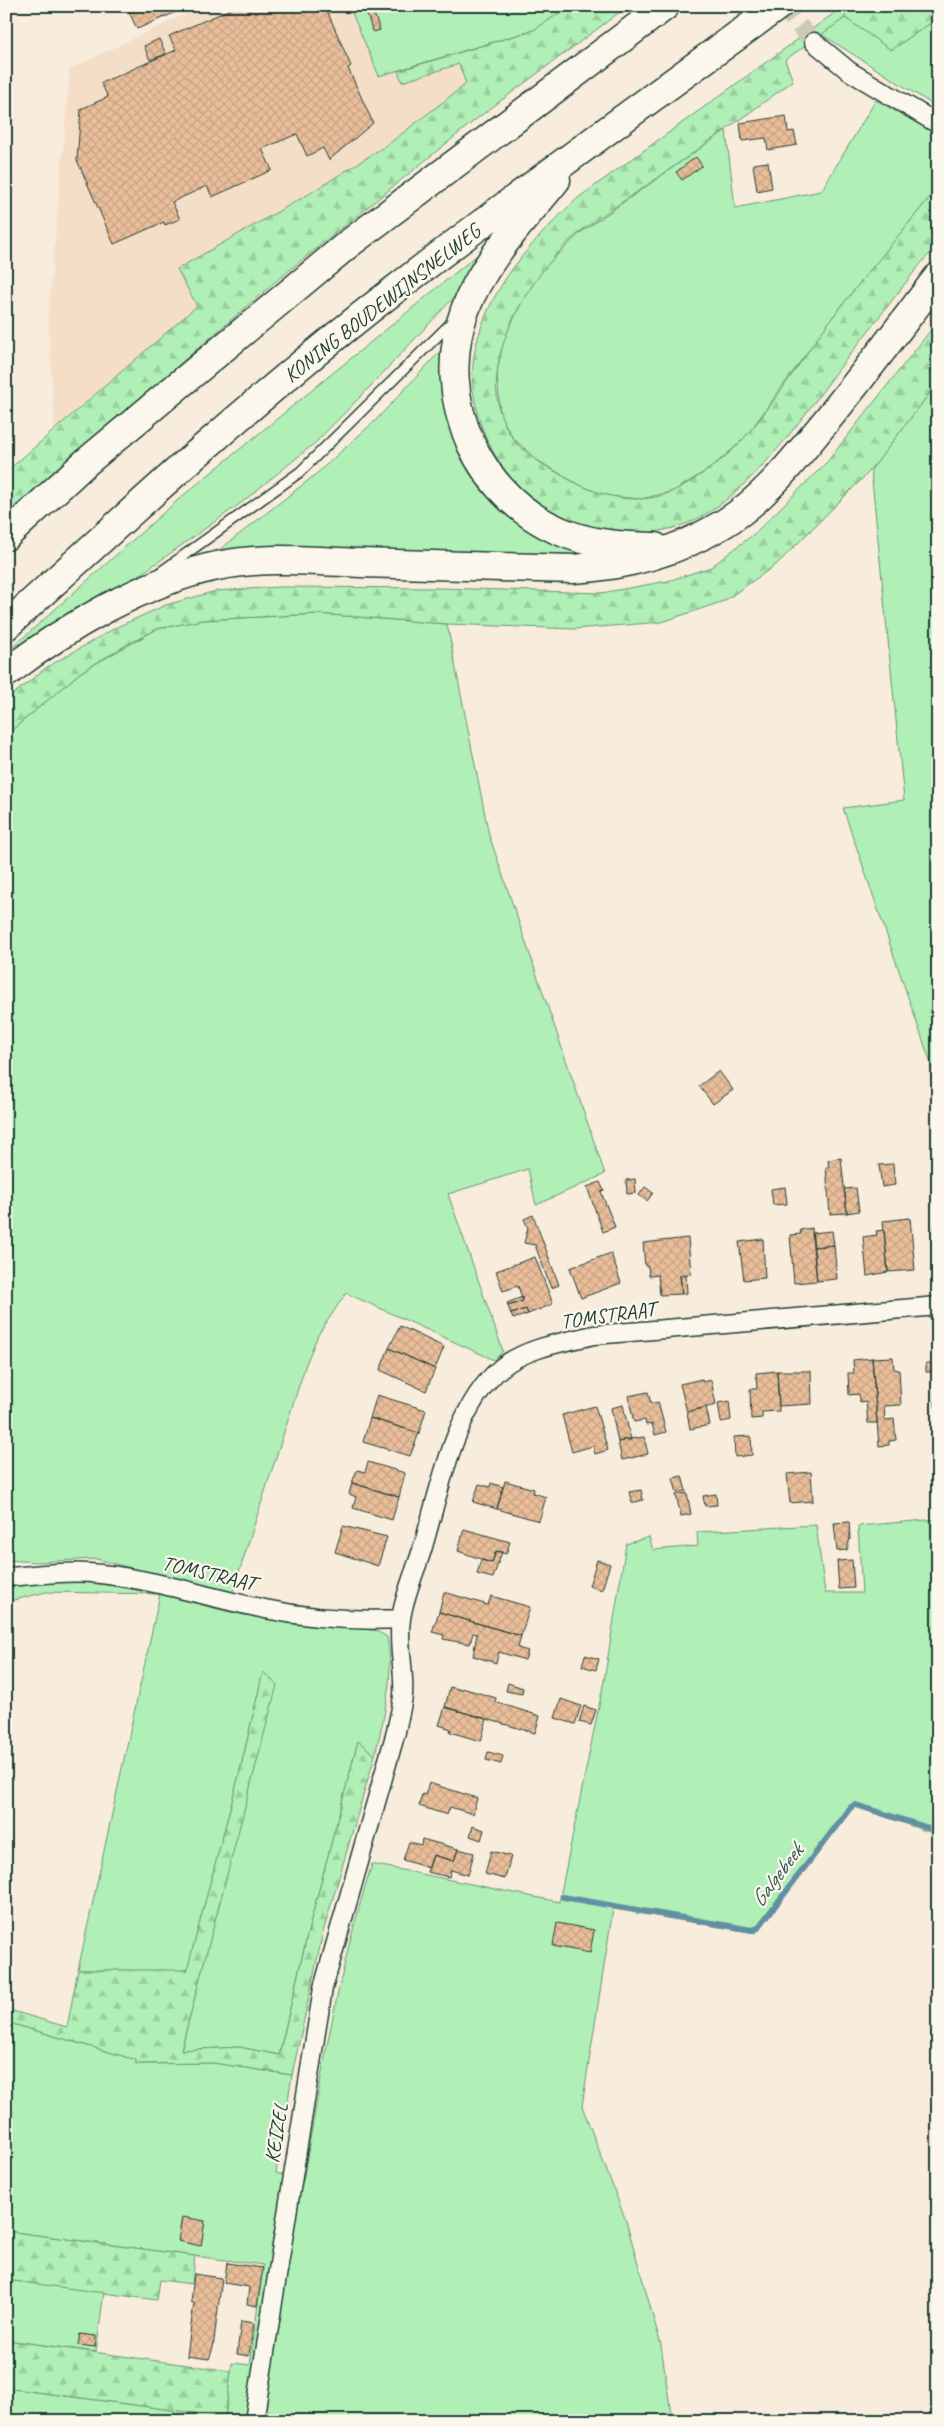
<svg xmlns="http://www.w3.org/2000/svg" width="944" height="2427" font-family="Caveat,sans-serif">
	<style>
		.built { fill: #f4dec8 }
		.grass { fill: #b0efb6; stroke: #689675 }
		.forest { fill: url(#forest-firs); stroke: #689675 }
		.lines { fill: none; stroke-linecap: round; stroke-linejoin: round }
		.stream { stroke: #6290a3; stroke-width: 6 }
		.building { fill: url(#building-cross-hatch); stroke: #1f3d34 }
		.street-tunnel { stroke: #cdc9ba; stroke-width: 18; stroke-dasharray: 18 9; stroke-linecap: butt }
		.lane-casing { stroke: #1f3d34; stroke-width: 12 }
		.street-casing { stroke: #1f3d34; stroke-width: 21 }
		.highway-casing { stroke: #1f3d34; stroke-width: 31 }
		.lane { stroke: #fbf7ec; stroke-width: 9 }
		.street { stroke: #fbf7ec; stroke-width: 18 }
		.highway { stroke: #fbf7ec; stroke-width: 28 }
		.labels { text-anchor: middle; stroke-width: 4.5; stroke-linejoin: round; paint-order: stroke }
		.street-label { font-size: 21px; fill: #1f3d34; stroke: #fbf7ec }
		.water-label { font-size: 22px; font-style: italic; fill: #355959; stroke: #fbf7ec }
	</style>
	<defs>
		<pattern id="forest-firs" width="22" height="20" patternUnits="userSpaceOnUse" patternTransform="scale(1.25)"><rect width="22" height="20" fill="#b0efb6"/><path d="M5 1l3.5 6h-7zM16 11l3.5 6h-7z" fill="#97ce9d"/></pattern>
		<pattern id="building-cross-hatch" width="8" height="8" patternUnits="userSpaceOnUse" patternTransform="scale(1.25)"><rect width="8" height="8" fill="#eabe9a"/><path d="M0 0l8 8M0 8l8-8" fill="none" stroke="#c8a485"/></pattern>
	</defs>
	<rect width="100%" height="100%" fill="#f8ecdc"/>
	<filter id="ink" filterUnits="userSpaceOnUse"><feTurbulence type="fractalNoise" baseFrequency=".02" numOctaves="2"/><feDisplacementMap in="SourceGraphic" scale="10" xChannelSelector="R" yChannelSelector="G"/><feConvolveMatrix kernelMatrix="1 2 1 2 8 2 1 2 1" color-interpolation-filters="sRGB"/></filter>
	<g filter="url(#ink)">
		<path class="built" d="M202 6H349L379 76 398 71 402 82 459 64 466 84 390 143 309 194 177 269 197 306 55 430 48 318 70 69Z"/>
		<path class="grass" d="M349 6H570L534 30 379 76Z
			M845 17 891 50 938 18V108L821 34Z
			M876 100 938 135V187L832 318 745 438 712 467 674 491 641 499 606 496 577 484 537 460 513 438 500 415 497 372 504 338 525 296 543 269 580 233 726 130 735 208 821 191Z
			M493 242 458 293 365 392 315 443 241 503 151 567 6 660V653L179 499Z
			M446 345C452 381 455 419 464 455 472 485 523 531 551 543 568 550 589 552 607 556L209 558 315 475 376 420Z
			M938 382V1084L843 808 904 800 871 470Z
			M318 614 447 624 489 835 605 1174 536 1205 528 1169 448 1194 503 1351 494 1360 346 1293 318 1335 306 1364 232 1594 96 1559 38 1562 6 1560V735L81 672 157 629 202 620Z
			M938 1519V1835L853 1806 756 1933 613 1909 582 2106 626 2221 661 2345 672 2421H6V2388L225 2417 232 2363 250 2365 263 2265 6 2231V2022L137 2060 136 2064 213 2063 292 2075 276 2173 303 2181C321 2075 339 1967 372 1864L559 1902 604 1681 626 1544 649 1537 653 1550 698 1546 697 1532 816 1525 825 1593H862L858 1526Z
			M77 1580 160 1594 226 1611 306 1625 375 1630 387 1637C395 1677 384 1716 375 1755L358 1742 309 1928 279 2055 239 2047 181 2050 276 1685 263 1673 239 1775 187 1971 78 1970 160 1594 46 1592 6 1602V1588L33 1583Z
			M6 2280 104 2292 96 2352 6 2340Z"/>
		<path class="forest" d="M570 6H628L479 117 275 282 6 514V472L197 306 177 269 309 194 390 143 466 84 459 64 402 82 398 71 534 30Z
			M844 6H938V18L891 50 845 18 785 60 793 81C749 113 705 145 660 176 634 195 605 212 580 232 529 274 467 372 512 437 524 454 545 466 563 476 596 496 641 509 677 489 701 476 727 458 745 437 777 400 803 357 832 318 866 274 903 231 938 187 938 202 941 226 938 240 936 249 924 259 918 267 894 298 869 330 845 361 805 414 757 486 699 518 671 532 640 536 611 531 600 529 587 529 578 526 509 501 461 422 475 350 488 287 533 240 578 198Z
			M938 321V382L871 470 777 564 724 601 662 622 574 629 447 624 318 614 202 620 157 629 123 647 81 672 6 735V700L47 667 117 627 166 605 216 591 280 587 440 588 601 593 668 581 711 567 754 534 827 462Z
			M263 1672 277 1685 181 2050 239 2047 279 2055 309 1928 358 1741 375 1755 323 1932 292 2075 213 2063 136 2064V2060L6 2022V2009L67 2027 78 1970H187L239 1775Z
			M6 2231 195 2256 192 2284 160 2280 157 2300 6 2280Z
			M6 2340 231 2371 225 2417 6 2388Z"/>
		<g class="lines">
			<path class="stream" d="M563 1897 752 1930 758 1928 851 1807 856 1805 938 1831"/>
		</g>
		<path class="building" d="M143 6H190L137 29 129 12Z
			M238 6H325L351 66 348 68 373 123 329 160 323 148 307 156 297 134 262 149 272 170 212 197 207 186 172 202 180 219 165 225 164 222 114 244 77 160 81 109 108 97 101 83 176 50 169 36Z
			M364 6H371L380 30 373 32Z
			M159 39 166 54 150 60 144 46Z
			M786 116 788 132 794 131 797 145 768 150 766 138 742 141 740 123Z
			M696 157 702 166 682 180 676 172Z
			M768 162 772 188 757 191 753 164Z
			M719 1071 733 1090 713 1104 699 1086Z
			M841 1158 847 1213 830 1214 826 1167H829L828 1160Z
			M893 1164 895 1185 882 1187 879 1165Z
			M635 1179 636 1193 627 1194 626 1180Z
			M600 1182 604 1191 601 1192 615 1227 603 1232 587 1187Z
			M645 1187 653 1193 647 1201 639 1195Z
			M785 1187 787 1204 773 1205 771 1189Z
			M856 1188 859 1211 847 1213 844 1189Z
			M533 1215 559 1285 551 1288 535 1245 524 1243 528 1228 524 1219Z
			M910 1218 915 1270 888 1272 883 1221Z
			M934 1226H938V1254Z
			M812 1228 817 1281 794 1283 790 1235 801 1234 800 1230Z
			M884 1230 888 1272 867 1276 863 1237 877 1235 876 1231Z
			M832 1231 834 1245 813 1247 812 1233Z
			M688 1238 691 1274 680 1275 682 1294 660 1295 658 1275 649 1276 648 1266H645L643 1243Z
			M763 1239 765 1278 744 1280 739 1242Z
			M834 1245 837 1279 817 1281 813 1247Z
			M611 1253 621 1283 581 1298 570 1268Z
			M535 1257 553 1304 528 1314 526 1309 511 1314 508 1306 523 1301 518 1286 503 1291 496 1271Z
			M686 1274 687 1293 682 1294 680 1275Z
			M522 1297 523 1301 508 1306 507 1303Z
			M526 1309 528 1314 513 1319 511 1314Z
			M400 1326 444 1347 435 1369 389 1348Z
			M389 1348 435 1369 426 1391 380 1370Z
			M934 1355H938V1407H935Z
			M893 1357 894 1369 899 1370 901 1405 884 1406 885 1420 894 1419 896 1440 889 1441V1445L879 1446 872 1358Z
			M872 1358 877 1423H868L866 1401 860 1402 859 1394 849 1395 848 1373H854L853 1360Z
			M926 1363H935V1372H926Z
			M777 1371H811L812 1404 779 1406Z
			M777 1371 779 1411 762 1412V1418L751 1419 750 1389H757L756 1373Z
			M702 1379 703 1382 711 1380 716 1405 687 1412 680 1384Z
			M648 1392 651 1404 658 1402 666 1432 655 1435 652 1424 646 1425 645 1420 634 1422 628 1396Z
			M377 1395 426 1410 419 1433 370 1418Z
			M729 1401 731 1420 721 1422 718 1403Z
			M623 1405 631 1440H622L623 1441 618 1442 611 1408Z
			M595 1406 608 1450 595 1454 593 1446 572 1452 562 1415Z
			M706 1407 710 1425 690 1429 687 1412Z
			M370 1418 419 1433 410 1456 363 1442Z
			M751 1436 752 1455 735 1457 734 1437Z
			M644 1437 648 1454 622 1460 618 1442 623 1441 622 1440Z
			M368 1462 405 1473 399 1497 352 1483 357 1470 365 1472Z
			M811 1472 813 1501 790 1503 787 1474Z
			M682 1476 686 1491 677 1493 673 1478Z
			M505 1481 534 1489 533 1493 546 1497 539 1521 497 1509Z
			M352 1483 399 1497 392 1520 353 1508 356 1497 349 1494Z
			M491 1483 503 1487 497 1509 473 1502 479 1484 490 1487Z
			M641 1490 643 1500 632 1503 629 1492Z
			M687 1493 691 1514 681 1516 676 1495Z
			M716 1494 717 1505 705 1506 703 1496Z
			M849 1522 850 1538 847 1550 837 1551 834 1523Z
			M343 1526 387 1537 378 1566 335 1552Z
			M464 1529 510 1542 506 1554 496 1551 492 1563 458 1551Z
			M496 1551 502 1552 493 1578 477 1574 481 1560 492 1563Z
			M597 1560 610 1564 602 1590 589 1586Z
			M852 1560 854 1588 839 1589 837 1561Z
			M444 1592 488 1605 491 1596 530 1607 521 1636 439 1612Z
			M439 1612 521 1636 518 1648 528 1651 525 1660 499 1652 496 1663 473 1656 477 1634 473 1633 470 1644 443 1639 444 1635 432 1632Z
			M585 1655 599 1659 596 1670 582 1666Z
			M508 1683 523 1688 522 1694 506 1691Z
			M450 1687 462 1690V1688L496 1698 495 1702 540 1716 535 1733 445 1707Z
			M561 1699 581 1706 575 1724 555 1718Z
			M584 1706 596 1710 591 1725 579 1722Z
			M445 1707 487 1719 481 1741 450 1732 451 1729 439 1725Z
			M488 1752 503 1756 501 1764 486 1760Z
			M429 1783 477 1798 473 1814 450 1807 447 1815 419 1806 422 1794 425 1795Z
			M473 1826 484 1830 481 1840 470 1836Z
			M422 1839 458 1849 454 1861 433 1855 429 1868 403 1860 409 1842 421 1845Z
			M458 1849 474 1853 468 1875 451 1870 449 1877 427 1872 433 1855 454 1861Z
			M491 1851 511 1856 505 1879 485 1874Z
			M557 1923 594 1930 590 1953 553 1946Z
			M182 2217 205 2221 201 2246 178 2241Z
			M227 2263 263 2268 257 2306 247 2304 249 2287 224 2283Z
			M194 2274 222 2278 213 2348 209 2359 187 2356 194 2303 191 2302Z
			M241 2321 254 2323 249 2356 237 2354Z
			M80 2334 96 2336 95 2347 78 2345Z"/>
		<g class="lines">
			<path class="street-tunnel" d="M781 6 814 42"/>
			<defs>
				<path id="lane" d="M162 571 300 472 455 319"/>
				<path id="street" d="M814 42 849 71 938 124
					M6 1577C38 1575 70 1570 101 1574 157 1580 210 1598 265 1609 308 1618 356 1621 401 1619
					M254 2421 323 1988 396 1732C398 1720 402 1707 403 1695 405 1670 397 1644 401 1619 404 1596 415 1572 422 1550 439 1493 454 1407 501 1368 525 1348 564 1342 594 1335L938 1306"/>
				<path id="highway" d="M556 180C524 220 483 261 465 310 432 399 479 503 570 535 597 545 627 546 655 547
					M6 536 84 464 347 245 665 6
					M6 626C136 507 266 388 406 281 528 187 653 97 778 6
					M6 673C65 628 144 581 217 566 264 556 314 561 361 563 432 565 502 567 573 569 626 566 677 552 723 524 760 502 790 465 817 432 859 382 898 329 938 277"/>
			</defs>
			<use href="#lane" class="lane-casing"/>
			<use href="#street" class="street-casing"/>
			<use href="#highway" class="highway-casing"/>
			<use href="#lane" class="lane"/>
			<use href="#street" class="street"/>
			<use href="#highway" class="highway"/>
		</g>
	</g>
	<g class="labels">
		<g class="street-label">
			<text transform="translate(382 303) rotate(-38)" y="7">KONING BOUDEWIJNSNELWEG</text>
			<text transform="translate(608 1315) rotate(-8)" y="7">TOMSTRAAT</text>
			<text transform="translate(209 1573) rotate(13)" y="7">TOMSTRAAT</text>
			<text transform="translate(276 2133) rotate(-81)" y="7">KEIZEL</text>
		</g>
		<g class="water-label">
			<text transform="translate(776 1875) rotate(-53)" y="8">Galgebeek</text>
		</g>
	</g>
	<rect width="944" height="2427" fill="none" stroke="#fbf7ec" stroke-width="25"/>
	<rect x="12" y="12" width="919" height="2402" fill="none" stroke="#1f3d34" stroke-width="2" filter="url(#ink)"/>
</svg>
